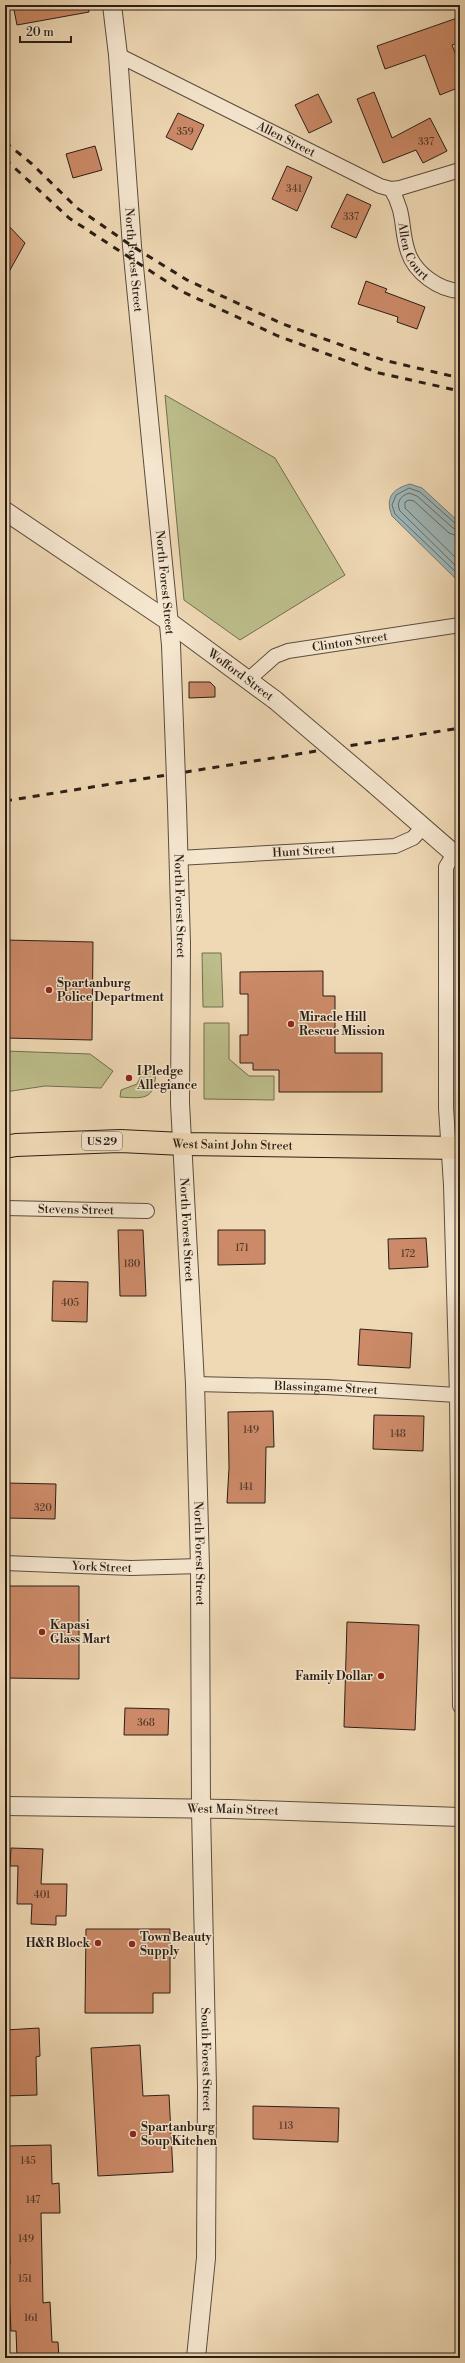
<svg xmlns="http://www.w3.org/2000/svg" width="465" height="2363" font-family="'Libre Bodoni',serif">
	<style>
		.green { fill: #bcbe8b; stroke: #736e50 }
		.water { fill: #9eb7b8; stroke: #707a77 }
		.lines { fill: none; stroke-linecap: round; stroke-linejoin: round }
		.shore { stroke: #646a67; stroke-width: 1 }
		.building { fill: #cc8a68; stroke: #2a1e16 }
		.minor-casing { stroke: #5b4d3e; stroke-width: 16 }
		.tertiary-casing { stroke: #5b4d3e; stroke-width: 20 }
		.primary-casing { stroke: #2a1e16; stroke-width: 24 }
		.minor { stroke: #f5e6cf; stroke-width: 14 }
		.tertiary { stroke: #f5e6cf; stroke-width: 18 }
		.primary { stroke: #efd9b5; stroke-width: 22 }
		.rail { stroke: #2a1e16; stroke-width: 3; stroke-dasharray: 7 7; stroke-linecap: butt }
		.tertiary-bridge-casing { stroke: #5b4d3e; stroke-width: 20; stroke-linecap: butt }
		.tertiary-bridge { stroke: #f5e6cf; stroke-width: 18 }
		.poi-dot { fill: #8f2418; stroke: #f5e6cf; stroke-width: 1.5 }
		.labels { text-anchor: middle; stroke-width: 3; stroke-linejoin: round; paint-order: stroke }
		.number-label { font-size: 10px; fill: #52392a }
		.shield { fill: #f5e6cf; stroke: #675a4e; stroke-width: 1 }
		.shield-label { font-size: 11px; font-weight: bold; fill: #2a1e16 }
		.street-label { font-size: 12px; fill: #2a1e16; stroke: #f5e6cf }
		.poi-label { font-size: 12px; font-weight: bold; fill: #2a1e16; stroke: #f5e6cf; text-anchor: start }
	</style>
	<rect width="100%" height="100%" fill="#efd9b5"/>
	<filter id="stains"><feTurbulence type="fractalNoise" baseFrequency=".005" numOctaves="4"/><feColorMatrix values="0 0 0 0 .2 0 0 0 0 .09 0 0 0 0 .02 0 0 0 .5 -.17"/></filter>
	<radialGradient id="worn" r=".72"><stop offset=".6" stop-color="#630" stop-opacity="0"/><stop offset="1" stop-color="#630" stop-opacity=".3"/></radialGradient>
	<path class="green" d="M165 395 275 458 345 575 240 640 184 600Z
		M202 953H221L223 1007H203Z
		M204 1023H229V1059L249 1076H274V1100L204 1099Z
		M5 1051 90 1054 113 1071 101 1088 45 1086 5 1092Z
		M145 1068H156C155 1099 148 1099 120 1097L121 1090 137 1084Z"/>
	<path class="water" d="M410 484 422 488 460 523V580H457L392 516C385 498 392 489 410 484Z"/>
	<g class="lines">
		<path class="shore" d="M460 526 456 524 420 492 409 488 396 495 392 505 395 514 460 576
			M460 531 453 528 417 496 409 493C400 496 396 503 400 511L460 570
			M460 537 449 533 414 501 409 500 405 502V508L460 562"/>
	</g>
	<path class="building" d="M13 5H88L89 12 17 25Z
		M460 17V42L452 45 460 66V87L440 95 425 55 385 69 377 46Z
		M374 92 392 138 430 118 447 151 423 163 416 150 383 163 357 99Z
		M318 94 332 122 309 133 295 105Z
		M178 113 204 125 192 150 166 137Z
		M95 146 102 170 73 178 66 154Z
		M287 166 312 177 297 211 272 199Z
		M347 194 371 205 356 238 331 227Z
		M5 222 25 243 5 279Z
		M366 281 387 289 385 292 425 307 417 329 397 322 398 317 358 304Z
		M189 682H210L215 687V697L189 698Z
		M5 940 93 942 92 1040 5 1038Z
		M323 971V996H335V1053H382V1092H279V1070H253V1063H240V1035H248V994H240V972Z
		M118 1230H143L146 1296H120Z
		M218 1230H265V1264L218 1265Z
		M426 1238 428 1267 389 1269 388 1239Z
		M53 1281 88 1282 87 1322 52 1321Z
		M360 1329 412 1333 410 1368 358 1365Z
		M273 1411 274 1447H266L265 1503H227L229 1468 228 1412Z
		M374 1415 424 1416 423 1451 373 1449Z
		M5 1483 56 1484 55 1519 5 1518Z
		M5 1586H79V1679L5 1678Z
		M347 1622 419 1625 415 1730 344 1727Z
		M125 1708 169 1709 168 1735H124Z
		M11 1848 43 1849 41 1884H67L66 1916H56V1925L31 1924 32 1904H17L18 1866H10Z
		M86 1929H170V1993H153V2013H85Z
		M39 2028 40 2056 36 2057 37 2095 5 2096V2030Z
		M140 2045 143 2096 169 2095 173 2172 98 2176 91 2048Z
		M253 2106 339 2108 338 2142 253 2139Z
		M51 2145 52 2184 59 2183 60 2213H41L43 2303 50 2302 52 2342H58L59 2358H17L16 2331H11L9 2292 8 2264H10L5 2146Z"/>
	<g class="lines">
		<defs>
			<g id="minor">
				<path id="s1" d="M118 55 380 186 391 189 400 188 460 170"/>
				<path id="s2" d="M391 189C406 214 400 228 408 252 415 273 439 290 460 291"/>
				<path id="s3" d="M249 679 275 656 288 651 460 625"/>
				<path d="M454 854 446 867V1108L451 1185 457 1395 460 1706"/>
				<path id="s4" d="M178 858 395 846 413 838 423 827"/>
				<path id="s5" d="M5 1208 147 1211"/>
				<path id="s6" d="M195 1384 326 1387 457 1395"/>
				<path id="s7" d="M5 1563 131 1568 200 1566"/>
			</g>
			<g id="tertiary">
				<path id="s8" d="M112 5 118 55 132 246 171 645 174 725"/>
				<path id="s9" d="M5 511 168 621 275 700"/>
				<path d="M375 785 460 859"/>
				<path id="s10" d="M177 806 181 944 180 1103 195 1384 200 1566 201 1809 207 2087 206 2258 196 2358"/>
				<path id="s11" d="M5 1806 229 1809 460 1817"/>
			</g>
			<g id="primary">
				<path id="s12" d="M5 1147 16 1145 120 1141 183 1144 460 1148"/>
			</g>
		</defs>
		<use href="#minor" class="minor-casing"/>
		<use href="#tertiary" class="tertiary-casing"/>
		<use href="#primary" class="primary-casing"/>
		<use href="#minor" class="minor"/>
		<use href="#tertiary" class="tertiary"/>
		<use href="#primary" class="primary"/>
		<path class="rail" d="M5 142 32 164 77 208 132 246 187 280 283 324 383 360 460 378
			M5 159 69 218 181 291 278 336 379 373 460 391
			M5 801 460 728"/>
		<defs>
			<path id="tertiary-bridge" d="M275 700 375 785
				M174 725 177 806"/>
		</defs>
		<use href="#tertiary-bridge" class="tertiary-bridge-casing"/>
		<use href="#tertiary-bridge" class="tertiary-bridge"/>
	</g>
	<g class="poi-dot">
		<circle cx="49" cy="990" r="4"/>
		<circle cx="291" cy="1024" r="4"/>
		<circle cx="129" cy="1078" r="4"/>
		<circle cx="42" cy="1632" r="4"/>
		<circle cx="381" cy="1676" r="4"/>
		<circle cx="98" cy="1943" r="4"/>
		<circle cx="132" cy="1944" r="4"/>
		<circle cx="133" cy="2134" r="4"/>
	</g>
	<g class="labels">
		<g class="number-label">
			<text x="185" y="135">359</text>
			<text x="426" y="145">337</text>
			<text x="294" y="192">341</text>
			<text x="351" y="220">337</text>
			<text x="242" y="1251">171</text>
			<text x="408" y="1257">172</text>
			<text x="132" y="1267">180</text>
			<text x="70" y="1306">405</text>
			<text x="251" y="1433">149</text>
			<text x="398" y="1437">148</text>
			<text x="246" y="1490">141</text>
			<text x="43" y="1511">320</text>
			<text x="146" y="1726">368</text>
			<text x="42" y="1898">401</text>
			<text x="286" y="2129">113</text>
			<text x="28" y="2164">145</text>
			<text x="33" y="2203">147</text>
			<text x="26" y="2242">149</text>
			<text x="25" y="2282">151</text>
			<text x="31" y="2321">161</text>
		</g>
		<rect class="shield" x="82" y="1132" width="40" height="18" rx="3"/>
		<g class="shield-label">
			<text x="102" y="1145">US 29</text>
		</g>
		<g class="street-label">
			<text dy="4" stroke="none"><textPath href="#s1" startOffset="188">Allen Street</textPath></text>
			<text dy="4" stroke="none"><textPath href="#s2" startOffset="67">Allen Court</textPath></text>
			<text dy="4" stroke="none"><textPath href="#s8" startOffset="256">North Forest Street</textPath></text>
			<text dy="4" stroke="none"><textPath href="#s8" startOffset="580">North Forest Street</textPath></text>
			<text dy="4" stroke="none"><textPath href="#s3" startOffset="111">Clinton Street</textPath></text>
			<text dy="4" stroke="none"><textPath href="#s9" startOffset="287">Wofford Street</textPath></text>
			<text dy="4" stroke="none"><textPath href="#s4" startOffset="126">Hunt Street</textPath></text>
			<text dy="4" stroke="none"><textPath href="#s10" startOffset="100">North Forest Street</textPath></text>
			<text dy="4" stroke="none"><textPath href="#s12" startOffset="228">West Saint John Street</textPath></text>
			<text dy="4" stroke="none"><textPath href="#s5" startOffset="71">Stevens Street</textPath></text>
			<text dy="4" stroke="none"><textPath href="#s10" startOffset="424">North Forest Street</textPath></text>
			<text dy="4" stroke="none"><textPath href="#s6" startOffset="131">Blassingame Street</textPath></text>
			<text dy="4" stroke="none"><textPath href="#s10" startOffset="748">North Forest Street</textPath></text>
			<text dy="4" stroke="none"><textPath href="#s7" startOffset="97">York Street</textPath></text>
			<text dy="4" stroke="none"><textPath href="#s11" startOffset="228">West Main Street</textPath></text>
			<text dy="4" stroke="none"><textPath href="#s10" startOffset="1254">South Forest Street</textPath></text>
		</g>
		<g class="poi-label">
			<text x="57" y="987">Spartanburg<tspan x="57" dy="14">Police Department</tspan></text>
			<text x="299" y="1021">Miracle Hill<tspan x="299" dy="14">Rescue Mission</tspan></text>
			<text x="137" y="1075">I Pledge<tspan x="137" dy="14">Allegiance</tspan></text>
			<text x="50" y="1629">Kapasi<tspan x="50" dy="14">Glass Mart</tspan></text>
			<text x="373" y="1680" text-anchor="end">Family Dollar</text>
			<text x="140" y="1941">Town Beauty<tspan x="140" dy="14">Supply</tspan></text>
			<text x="90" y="1947" text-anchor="end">H&amp;R Block</text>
			<text x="141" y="2131">Spartanburg<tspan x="141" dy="14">Soup Kitchen</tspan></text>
		</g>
	</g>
	<rect width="465" height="2363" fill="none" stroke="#efd9b5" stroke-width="20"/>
	<rect x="6" y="6" width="453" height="2351" fill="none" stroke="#2a1e16" stroke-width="2"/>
	<rect x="10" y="10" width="445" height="2343" fill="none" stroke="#2a1e16"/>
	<path d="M20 36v6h51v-6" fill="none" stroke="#2a1e16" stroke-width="2"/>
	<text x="26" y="36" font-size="12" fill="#2a1e16" stroke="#f5e6cf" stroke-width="3" paint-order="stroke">20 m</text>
	<rect width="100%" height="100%" filter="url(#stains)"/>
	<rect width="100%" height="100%" fill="url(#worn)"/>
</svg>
